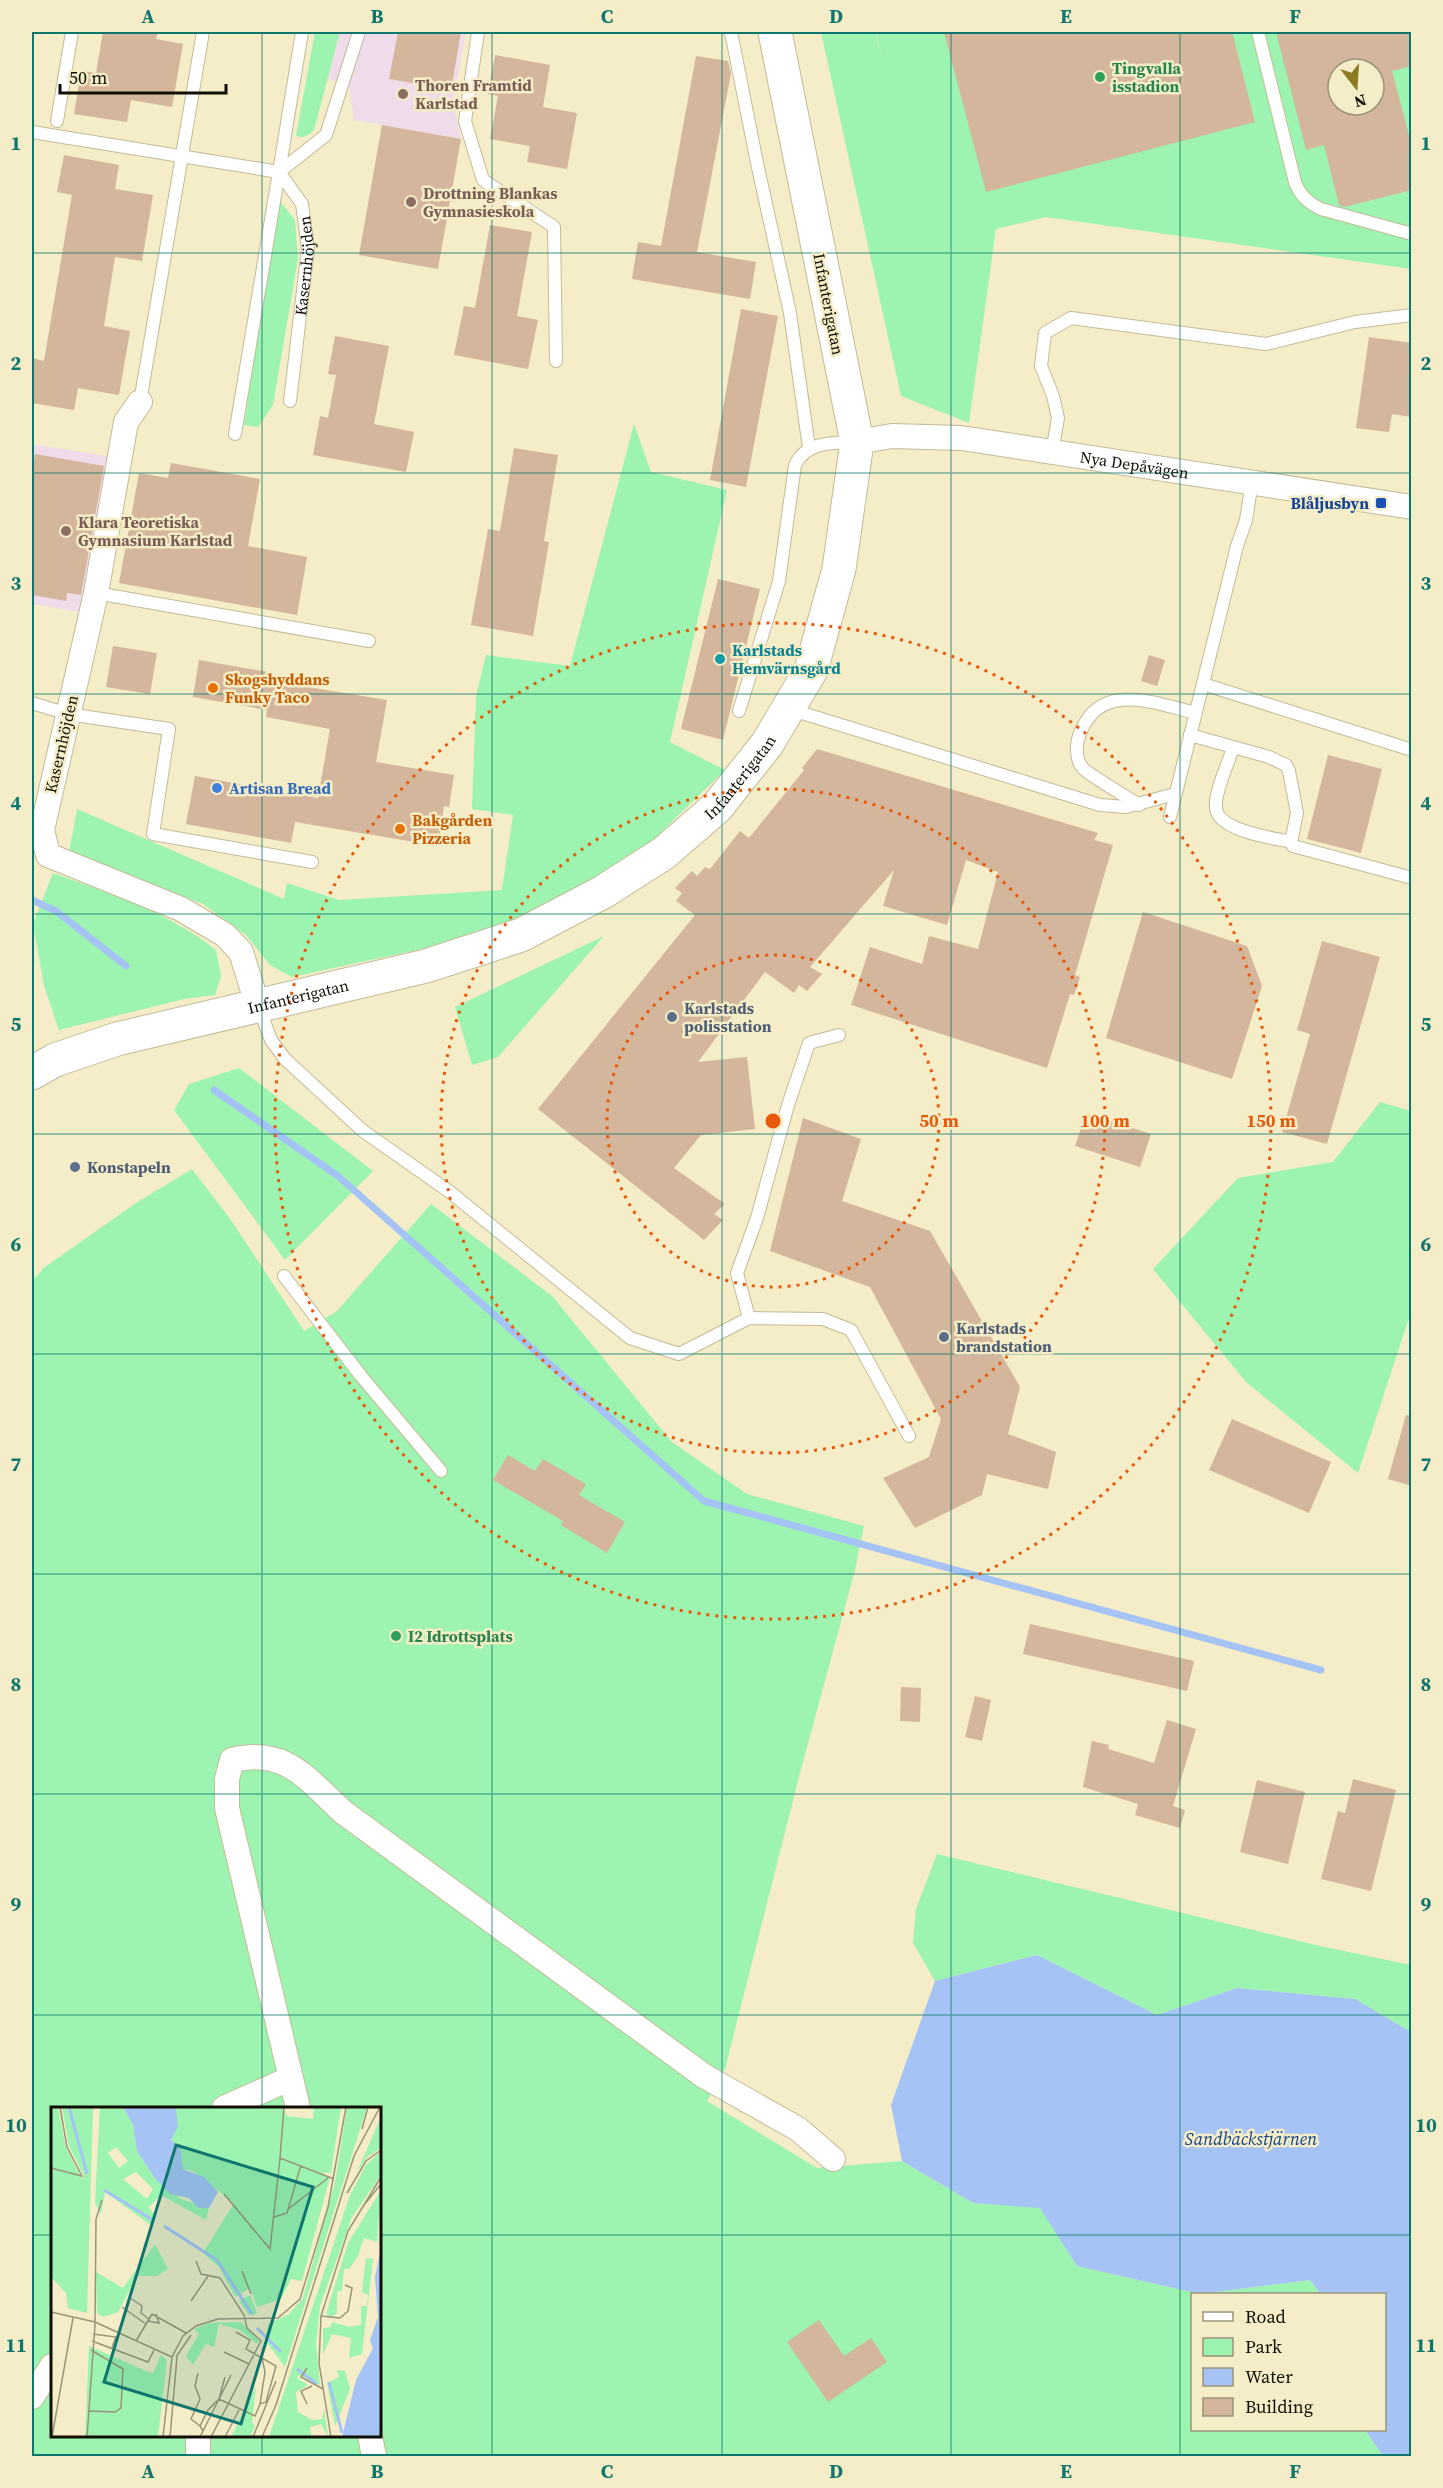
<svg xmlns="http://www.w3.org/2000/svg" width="1443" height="2488" font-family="'Source Serif 4',serif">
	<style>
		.education { fill: #f0dbea }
		.green { fill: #9df3b0; fill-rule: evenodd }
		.water { fill: #a5c4f5 }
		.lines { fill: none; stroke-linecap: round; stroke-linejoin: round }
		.stream { stroke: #a5c4f5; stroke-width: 7 }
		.building { fill: #d3b69b; fill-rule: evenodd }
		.lane-casing { stroke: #c3bb97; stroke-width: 14 }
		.street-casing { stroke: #c3bb97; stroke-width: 26 }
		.secondary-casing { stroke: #c3bb97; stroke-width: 35 }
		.lane { stroke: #fff; stroke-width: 12 }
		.street { stroke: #fff; stroke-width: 24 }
		.secondary { stroke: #fff; stroke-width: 33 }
		.grid { fill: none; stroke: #0f766e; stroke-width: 1.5; stroke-opacity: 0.55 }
		.ring { fill: none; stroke: #e8590c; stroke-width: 3; stroke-dasharray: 3 6 }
		.leisure-dot { fill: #2e9e5b; stroke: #f5edc7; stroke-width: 2 }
		.education-dot { fill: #8d6e63; stroke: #f5edc7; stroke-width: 2 }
		.transit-dot { fill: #1a4fb4; stroke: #f5edc7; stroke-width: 2 }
		.culture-dot { fill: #0f9aa8; stroke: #f5edc7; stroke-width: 2 }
		.food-dot { fill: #e8710a; stroke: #f5edc7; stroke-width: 2 }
		.shop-dot { fill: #3f7fe0; stroke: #f5edc7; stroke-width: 2 }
		.service-dot { fill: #5c6f8a; stroke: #f5edc7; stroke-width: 2 }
		.labels { text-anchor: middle; stroke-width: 5; stroke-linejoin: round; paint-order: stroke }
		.leisure-label { font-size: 16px; font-weight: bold; fill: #27864d; stroke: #f5edc7; text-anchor: start }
		.education-label { font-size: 16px; font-weight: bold; fill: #785e54; stroke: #f5edc7; text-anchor: start }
		.street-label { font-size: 16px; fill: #110e03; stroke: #f5edc7 }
		.transit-label { font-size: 16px; font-weight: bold; fill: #164399; stroke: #f5edc7; text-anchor: end }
		.culture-label { font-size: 16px; font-weight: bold; fill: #0d838f; stroke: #f5edc7; text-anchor: start }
		.food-label { font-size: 16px; font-weight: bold; fill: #c56008; stroke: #f5edc7; text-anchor: start }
		.shop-label { font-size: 16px; font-weight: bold; fill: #366cbe; stroke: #f5edc7; text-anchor: start }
		.service-label { font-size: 16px; font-weight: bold; fill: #4e5e75; stroke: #f5edc7; text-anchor: start }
		.water-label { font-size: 18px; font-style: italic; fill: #154389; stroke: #f5edc7 }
		.inset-river { fill: none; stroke: #a5c4f5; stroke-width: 3 }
		.inset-road { fill: none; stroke: #9a9479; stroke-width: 1.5 }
		.view { fill: #0f766e; fill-opacity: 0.15; stroke: #0f766e; stroke-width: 3 }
		.inset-edge { fill: none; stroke: #110e03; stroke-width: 3 }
		.centre { fill: #e8590c; stroke: #f5edc7; stroke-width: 3 }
		.ring-label { font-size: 18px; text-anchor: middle; font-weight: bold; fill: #e8590c; stroke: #f5edc7; stroke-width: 5; stroke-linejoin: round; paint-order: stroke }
		.neatline { fill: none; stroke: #0f766e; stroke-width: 2 }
		.grid-label { font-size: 20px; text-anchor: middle; font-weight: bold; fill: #0f766e }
	</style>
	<rect width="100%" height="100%" fill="#f5edc7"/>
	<path class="education" d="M340 32H466L453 103 461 139 354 120 349 85 328 79Z
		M32 444 113 457 87 613 32 604Z"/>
	<path class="green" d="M315 32H340L314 130C308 135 304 139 296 136Z
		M821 32H875L882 58 876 32H1411V269L1046 217 996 229 969 423 901 396ZM1338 69H1374V105H1338Z
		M279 200 295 220 298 259 273 405 258 427 244 425 248 402 243 401Z
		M634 424 651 472 727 490 670 742 725 770 654 839 597 880 512 920 426 948 292 977 270 965 246 935 203 904 69 852 77 809 284 899 287 883 339 900 502 890 513 815 472 809 476 696 486 655 570 666Z
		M53 873C113 895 165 910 216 950L221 976 215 995 184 999 59 1030 44 986 33 924Z
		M604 936 498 1057 472 1065 455 1007Z
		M239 1068 373 1171 285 1260 174 1110 189 1084Z
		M1380 1102 1411 1111V1312L1358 1473 1246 1382 1153 1269 1238 1178 1333 1162Z
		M192 1169 231 1220 304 1331 337 1311 431 1204 552 1296 672 1442 747 1494 864 1526 855 1570 800 1773 725 2069 707 2101 817 2168 902 2161 973 2203 1040 2207 1077 2266 1200 2294 1310 2280 1321 2294H1192V2430H1365L1383 2456H32V1281L45 1267 136 1203ZM52 2108H380V2436H52Z
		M937 1854 1320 1946 1411 1965V2032L1355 1999 1237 1988 1157 2015 1037 1955 935 1981 913 1943 916 1909Z"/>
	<path class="water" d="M1037 1955 1157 2015 1237 1988 1355 1999 1411 2032V2456H1383L1365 2430H1384V2294H1321L1310 2280 1200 2294 1077 2266 1040 2208 973 2203 902 2161 891 2105 935 1981Z"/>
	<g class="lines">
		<path class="stream" d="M32 900 56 911 126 966
			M214 1090 338 1176 704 1501 1321 1670"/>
	</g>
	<path class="building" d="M103 32H158L156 39 183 44 172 107 131 100 127 122 74 114 81 71 96 73Z
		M398 32H461L451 90 389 79Z
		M944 32H1232L1255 122 986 192Z
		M1276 32H1412V66L1392 71 1412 147V190L1344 207 1339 205 1324 145 1306 150ZM1338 69H1374V105H1338Z
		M495 55 550 65 543 107 577 113 567 169 527 162 530 146 490 139 498 96 488 94Z
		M696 56 728 61 731 73 697 252 756 262 750 299 632 279 638 242 661 246Z
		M382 125 461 139 438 269 359 255Z
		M64 155 119 165 115 189 153 195 142 261 115 257 104 326 130 331 119 395 78 388 74 410 32 403V358L44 361 72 195 57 192Z
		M490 225 532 232 517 316 538 320 528 369 454 355 464 306 475 308Z
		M741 309 778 316 746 487 710 480Z
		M335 336 389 346 374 424 414 432 406 472 313 455 320 416 328 418 336 375 328 374Z
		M1369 337 1412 343V417L1392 414 1389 432 1356 428Z
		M514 448 558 455 544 541 549 542 533 636 471 625 488 529 500 531Z
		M35 454 104 466 81 595 67 593 66 601 32 595V477Z
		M171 463 260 479 248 546 307 557 297 615 119 583 139 473 168 478Z
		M718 579 760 589 723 740 681 729Z
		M113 646 157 653 150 694 106 687Z
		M1149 655 1165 660 1157 686 1141 681Z
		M199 660 268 672V675L308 683V687L387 700 376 762 454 775 449 807 444 806 438 846 295 822 291 843 186 824 195 776 318 798 330 729 266 717 267 710 193 697Z
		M817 749 1098 833 1094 840 1113 845 1075 975 1080 977 1074 995 1070 994 1047 1068 851 1005 870 947 922 964 929 936 978 949 998 872 966 860 947 925 883 906 894 870 810 967 822 974 807 991 799 985 794 993 765 972 698 1062 747 1057 755 1129 701 1135 674 1168 725 1204 714 1214 723 1220 704 1240 538 1109 695 915 676 901 682 893 675 888 692 871 697 876 705 867 710 869 740 831 749 838 804 770 802 768Z
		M1328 755 1382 769 1361 853 1307 839Z
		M1143 912 1247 946 1262 986 1232 1079 1106 1038Z
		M1322 941 1380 957 1327 1144 1282 1132 1310 1034 1297 1030Z
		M1086 1113 1151 1134 1140 1167 1075 1146Z
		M803 1118 861 1139 842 1201 930 1231 1020 1387 1008 1434 1056 1452 1048 1489 987 1474 982 1495 915 1528 883 1478 929 1457 941 1419 870 1287 770 1251Z
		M1406 1415 1412 1416V1486L1388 1479Z
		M1232 1419 1331 1462 1309 1513 1209 1470Z
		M508 1455 535 1471 543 1459 586 1484 579 1495 625 1522 607 1553 561 1525 563 1521 493 1480Z
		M1030 1624 1194 1661 1187 1691 1023 1654Z
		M901 1687 921 1688 920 1722 900 1721Z
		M975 1696 991 1700 982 1741 965 1737Z
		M1167 1720 1196 1729 1173 1806 1185 1810 1180 1828 1135 1815 1138 1804 1083 1787 1092 1741 1109 1745 1108 1749 1154 1763Z
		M1353 1779 1396 1790 1371 1891 1321 1879 1338 1811 1345 1813Z
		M1257 1780 1305 1792 1288 1864 1240 1852Z
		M819 2320 844 2356 871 2338 887 2362 828 2402 787 2342Z"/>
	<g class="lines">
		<defs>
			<g id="lane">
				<path d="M478 32 465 121 483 180 554 227 556 361"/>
				<path d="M731 32 757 163 790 313 809 448"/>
				<path d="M1258 32 1295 182C1300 196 1309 203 1321 209L1412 234"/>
				<path d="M57 121 72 32"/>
				<path d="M32 132 279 172"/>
				<path id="s1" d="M290 401 308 248 302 204 279 172 302 32"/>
				<path d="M140 402 203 32"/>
				<path d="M235 434 279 172 326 135 359 32"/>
				<path d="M1052 452 1058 418 1053 396 1041 366 1045 333 1071 318 1266 344 1355 322 1412 315"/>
				<path d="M96 593 369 641"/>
				<path d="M1203 684 1412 750"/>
				<path d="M32 703 68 714 169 729 153 834 312 862"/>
				<path d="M789 709 1100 805 1126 807 1175 794"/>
				<path d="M739 711 779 581 795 465C807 441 832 443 856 442"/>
				<path d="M1190 735 1269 757 1286 765 1289 771 1297 813 1291 842 1293 846 1412 878"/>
				<path d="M1233 748C1228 764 1214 793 1216 808 1218 831 1273 838 1291 842"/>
				<path d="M1139 805C1129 798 1085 773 1081 766 1075 756 1076 741 1081 731 1102 680 1157 704 1196 713"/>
				<path d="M1170 817 1237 546 1246 520 1252 482"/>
				<path d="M259 1008 271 1040 285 1059 363 1131 450 1192 630 1338 679 1354 749 1318 823 1319 851 1330 909 1436"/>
				<path d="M284 1276 361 1376 441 1471"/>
				<path d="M749 1318 737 1273 757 1218 788 1105 809 1043 839 1035"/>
			</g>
			<g id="street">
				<path d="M140 402 126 422 96 593 42 830 48 855 181 909 225 935 241 952 258 1007"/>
				<path id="s2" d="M857 442 892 436 961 438 1412 507"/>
				<path d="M224 2108 291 2078"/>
				<path d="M298 2108 227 1808V1779L232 1760C286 1747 307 1779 343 1812L704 2076 798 2129 833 2159"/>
				<path d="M32 2397 52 2366"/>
				<path d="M370 2436 374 2456"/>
				<path d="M198 2456V2436"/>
			</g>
			<g id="secondary">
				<path id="s3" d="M32 1073 55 1060 117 1039 426 966 521 935 603 892 664 853 717 807 767 744 811 670 839 569 857 442 775 32"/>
			</g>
		</defs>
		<use href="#lane" class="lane-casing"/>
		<use href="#street" class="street-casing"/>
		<use href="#secondary" class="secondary-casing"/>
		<use href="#lane" class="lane"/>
		<use href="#street" class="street"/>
		<use href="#secondary" class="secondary"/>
	</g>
	<path class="grid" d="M262 32V2108M492 32V2456M722 32V2456M951 32V2456M1180 32V2456M32 253H1412M32 473H1412M32 694H1412M32 914H1412M32 1134H1412M32 1354H1412M32 1574H1412M32 1794H1412M32 2015H1412M32 2235H52M380 2235H1412M262 2436V2456"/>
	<g class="ring">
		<circle cx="773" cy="1121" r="166"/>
		<circle cx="773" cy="1121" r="332"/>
		<circle cx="773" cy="1121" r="498"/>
	</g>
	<g class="leisure-dot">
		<circle cx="1100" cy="77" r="6"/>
		<circle cx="396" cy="1636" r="6"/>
	</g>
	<g class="education-dot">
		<circle cx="403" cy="94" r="6"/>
		<circle cx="411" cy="202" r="6"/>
		<circle cx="66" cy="531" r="6"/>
	</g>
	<rect class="transit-dot" x="1375" y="497" width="12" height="12" rx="3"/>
	<circle class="culture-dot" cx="720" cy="659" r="6"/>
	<g class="food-dot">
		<circle cx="213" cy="688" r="6"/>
		<circle cx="400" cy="829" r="6"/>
	</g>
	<circle class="shop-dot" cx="217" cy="788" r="6"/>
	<g class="service-dot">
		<circle cx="672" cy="1017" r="6"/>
		<circle cx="75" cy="1167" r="6"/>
		<circle cx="944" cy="1337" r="6"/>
	</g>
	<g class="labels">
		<g class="leisure-label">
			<text x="1112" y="74">Tingvalla<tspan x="1112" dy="18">isstadion</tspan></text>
			<text x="408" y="1642">I2 Idrottsplats</text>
		</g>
		<g class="education-label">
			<text x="415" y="91">Thoren Framtid<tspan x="415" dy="18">Karlstad</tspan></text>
			<text x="423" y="199">Drottning Blankas<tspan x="423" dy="18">Gymnasieskola</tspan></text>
			<text x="78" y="528">Klara Teoretiska<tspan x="78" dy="18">Gymnasium Karlstad</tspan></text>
		</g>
		<g class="street-label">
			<text dy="6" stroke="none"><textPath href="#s1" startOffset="136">Kasernhöjden</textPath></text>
			<text transform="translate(829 304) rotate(79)" y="6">Infanterigatan</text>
			<text dy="6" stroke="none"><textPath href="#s2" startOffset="280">Nya Depåvägen</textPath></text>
			<text transform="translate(61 744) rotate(-77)" y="6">Kasernhöjden</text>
			<text dy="6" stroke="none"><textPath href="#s3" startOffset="782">Infanterigatan</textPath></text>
			<text dy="6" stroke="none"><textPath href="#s3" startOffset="278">Infanterigatan</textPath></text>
		</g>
		<g class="transit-label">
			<text x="1369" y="509">Blåljusbyn</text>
		</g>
		<g class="culture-label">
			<text x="732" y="656">Karlstads<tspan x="732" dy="18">Hemvärnsgård</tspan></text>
		</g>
		<g class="food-label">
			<text x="225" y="685">Skogshyddans<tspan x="225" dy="18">Funky Taco</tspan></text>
			<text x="412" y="826">Bakgården<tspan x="412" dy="18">Pizzeria</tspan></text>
		</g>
		<g class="shop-label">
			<text x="229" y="794">Artisan Bread</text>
		</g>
		<g class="service-label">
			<text x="684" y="1014">Karlstads<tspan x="684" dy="18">polisstation</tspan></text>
			<text x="87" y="1173">Konstapeln</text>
			<text x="956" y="1334">Karlstads<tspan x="956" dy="18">brandstation</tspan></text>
		</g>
		<g class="water-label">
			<text x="1251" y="2145">Sandbäckstjärnen</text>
		</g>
	</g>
	<g transform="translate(51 2107)">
		<rect width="330" height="330" fill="#f5edc7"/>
		<path d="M0 0H7L15 41 31 72 33 69 18 39 11 0H42L36 206 17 201 15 186 0 170ZM49 0H72L82 18 86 44 103 70 130 92 158 101 155 113 110 88 98 100 105 110 100 118 54 85 50 107 44 96ZM65 40 77 54 68 61 57 46ZM85 65 102 82 96 92 72 72ZM125 0H231L236 9 262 12 263 0H290L280 66H270L279 70 251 174 240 172 231 190 222 195 206 200 199 181 184 190 168 160 152 146 183 96 142 64 132 62 119 29 127 20ZM296 0H316L234 260 214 233 217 217 238 207 252 191 284 75ZM330 10V41L316 50 305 67ZM330 44V68L301 110 269 199 265 236 269 278 248 268 246 271 257 278 245 285 247 305 261 313 271 312 273 302 277 330 270 317 259 320 260 330H218L299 88 315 58ZM330 83 326 135 313 131 307 149 298 162H293L291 183 286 185V206L280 210 275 207 297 136ZM104 137 117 162 106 169H86L67 205 52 210 46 206 45 165 72 181ZM315 151 322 152 311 247 298 251 300 231 281 227 272 247V221L280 220 281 215 298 220 310 218V199H316L317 188 311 185ZM199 188 206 206 203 208H198L188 194ZM190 215 208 234 206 237 189 223 168 217 163 240 155 237 142 258 135 249 148 227 143 222 159 216ZM38 239 97 265 102 266 110 248 116 253 107 330H34ZM286 263 294 264 299 282 284 319 276 276 288 270ZM205 279 201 315 204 319 199 330H180Z" fill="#9df3b0" fill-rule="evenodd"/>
		<path d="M72 0H125L127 20 120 33 129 40 132 62 153 70 167 85 158 101H148L138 91 119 87 103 70 86 44 82 18ZM330 141V330H291L305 273 322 241 319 233 327 210 324 170Z" fill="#a5c4f5"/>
		<path class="inset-river" d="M18 0 36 67M53 83 102 113M113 119 166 153 201 207M206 221 230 245M246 262 266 277M278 275 291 326"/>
		<path class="inset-road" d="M311 22 317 0M229 51 233 0M0 61 31 69 16 40 9 0M296 86 315 54 330 43M173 87 219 142 229 51 283 72M313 98 330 77M236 103 277 71M223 110 236 106 250 58M145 154 150 167 169 171 193 208 196 221 210 234 160 330M191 164 200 187M79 191 91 199 90 206 98 212M140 194 157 169M71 200 95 217M0 205 44 215 121 250M101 207 135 226M270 209 289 211 297 204 301 181 294 178M97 214 108 216 105 207M185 225 199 233 195 242 211 251 214 265 209 297 215 295 225 259 211 251M42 227 65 230 61 240M41 234 97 255 103 243M85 234 101 207M173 245 198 257M125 250 140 228M256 261 250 270 272 282M147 266 144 279 149 292 140 312 149 319M168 292 204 309 209 297M256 297 250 284 261 279M37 304 64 305 70 301 72 262 40 243M152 324 149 319 157 303 168 292 180 268M1 330 22 211M36 330 44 218 45 112 51 93M112 330 121 250 132 229 145 219 167 212 227 211 249 192 277 100 295 0M119 330 126 250M149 330 168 292 174 270M174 330 188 303M202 330 225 274M211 330 225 298 303 49 329 0M280 330 268 256 270 209 297 124 330 70"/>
		<path class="view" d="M125 38 262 80 190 317 53 275Z"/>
		<rect width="330" height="330" class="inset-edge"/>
	</g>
	<circle cx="773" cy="1121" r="9" class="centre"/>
	<g class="ring-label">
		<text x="939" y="1127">50 m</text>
		<text x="1105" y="1127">100 m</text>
		<text x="1271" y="1127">150 m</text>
	</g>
	<rect width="1443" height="2488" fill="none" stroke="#f5edc7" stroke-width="66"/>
	<rect x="1191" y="2293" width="195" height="138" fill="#f5edc7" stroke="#9a9479" stroke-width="1.5"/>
	<rect x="1203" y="2312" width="30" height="9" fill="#ffffff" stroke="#9a9479" stroke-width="1.5"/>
	<text x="1245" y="2323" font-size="18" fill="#110e03">Road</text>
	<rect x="1203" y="2338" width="30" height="18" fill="#9df3b0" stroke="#9a9479" stroke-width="1.5"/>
	<text x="1245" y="2353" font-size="18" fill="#110e03">Park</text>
	<rect x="1203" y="2368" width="30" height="18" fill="#a5c4f5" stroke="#9a9479" stroke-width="1.5"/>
	<text x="1245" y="2383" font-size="18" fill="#110e03">Water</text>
	<rect x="1203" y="2398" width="30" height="18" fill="#d3b69b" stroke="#9a9479" stroke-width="1.5"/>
	<text x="1245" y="2413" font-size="18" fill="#110e03">Building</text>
	<g transform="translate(1356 87) rotate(163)"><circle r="28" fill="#f5edc7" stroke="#9a9479" stroke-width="1.5"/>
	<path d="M0-4.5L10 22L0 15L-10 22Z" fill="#8b7b21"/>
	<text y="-9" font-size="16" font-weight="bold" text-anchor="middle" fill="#110e03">N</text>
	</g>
	<path d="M60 84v9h166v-9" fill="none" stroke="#110e03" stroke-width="3"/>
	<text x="69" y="84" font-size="18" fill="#110e03" stroke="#f5edc7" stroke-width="4.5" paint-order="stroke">50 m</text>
	<rect x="33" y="33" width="1377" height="2422" class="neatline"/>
	<g class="grid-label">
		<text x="148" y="23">A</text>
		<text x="377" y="23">B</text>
		<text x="607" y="23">C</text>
		<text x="836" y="23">D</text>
		<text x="1066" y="23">E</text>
		<text x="1295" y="23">F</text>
		<text x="16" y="150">1</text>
		<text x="1426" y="150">1</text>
		<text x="16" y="370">2</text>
		<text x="1426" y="370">2</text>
		<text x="16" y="590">3</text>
		<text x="1426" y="590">3</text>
		<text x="16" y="810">4</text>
		<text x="1426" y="810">4</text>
		<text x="16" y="1031">5</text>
		<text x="1426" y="1031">5</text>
		<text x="16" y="1251">6</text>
		<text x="1426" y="1251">6</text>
		<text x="16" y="1471">7</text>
		<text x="1426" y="1471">7</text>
		<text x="16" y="1691">8</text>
		<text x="1426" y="1691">8</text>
		<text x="16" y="1911">9</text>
		<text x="1426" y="1911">9</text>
		<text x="16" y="2132">10</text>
		<text x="1426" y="2132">10</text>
		<text x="16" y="2352">11</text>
		<text x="1426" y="2352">11</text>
		<text x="148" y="2478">A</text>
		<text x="377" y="2478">B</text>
		<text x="607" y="2478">C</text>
		<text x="836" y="2478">D</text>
		<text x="1066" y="2478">E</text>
		<text x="1295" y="2478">F</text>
	</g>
</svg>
